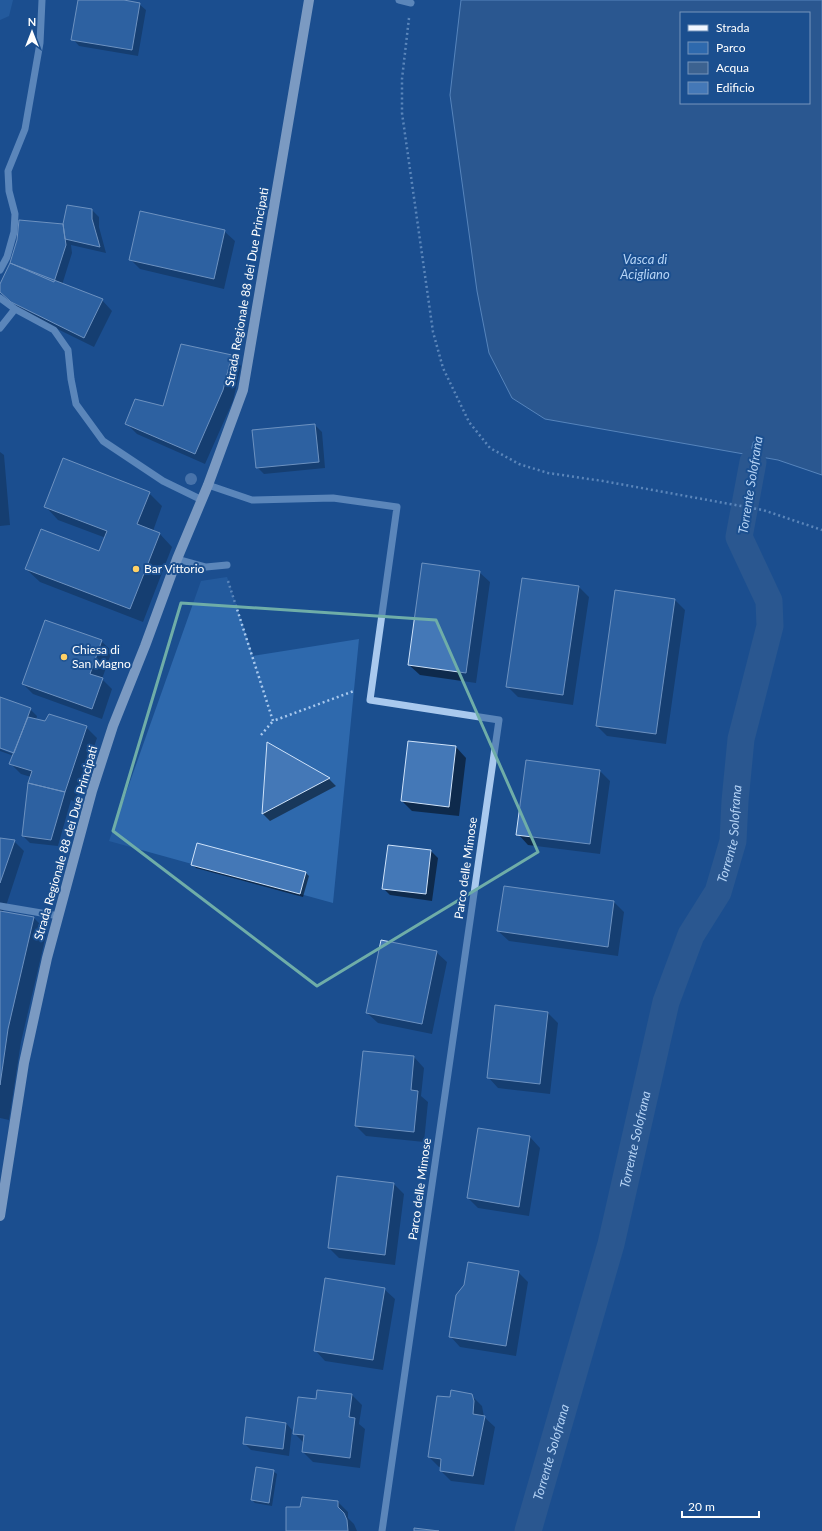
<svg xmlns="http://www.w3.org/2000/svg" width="822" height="1531" font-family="Lato,sans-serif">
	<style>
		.green { fill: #2e69ad }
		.water { fill: #3c6290; stroke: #9cc4f0; fill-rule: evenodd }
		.shadow { fill: #0007 }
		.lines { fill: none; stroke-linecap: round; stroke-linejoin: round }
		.stream { stroke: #9cc4f0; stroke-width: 8 }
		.canal { stroke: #3c6290; stroke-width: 27 }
		.building { fill: #4478b7; stroke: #cfe3fa }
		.path { stroke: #a9c9ee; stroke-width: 2.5; stroke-dasharray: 2 3; stroke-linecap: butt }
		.minor { stroke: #a9c9ee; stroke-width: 7 }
		.major { stroke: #f0f6ff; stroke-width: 10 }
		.tree { fill: #7ea0ca }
		.marked { fill: none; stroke: #6fada8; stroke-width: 3; stroke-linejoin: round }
		.poi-dot { fill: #ffd166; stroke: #1b4f8f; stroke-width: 1.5 }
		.labels { text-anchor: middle; stroke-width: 4; stroke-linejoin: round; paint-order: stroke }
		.street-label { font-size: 12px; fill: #fff; stroke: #1b4f8f }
		.poi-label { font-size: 12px; fill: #fff; stroke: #1b4f8f; text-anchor: start }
		.water-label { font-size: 13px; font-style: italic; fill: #b5d3f5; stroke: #1b4f8f }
	</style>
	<rect width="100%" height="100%" fill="#1b4f8f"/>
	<path class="green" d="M0 0H13L9 16 0 20Z
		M227 577 253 656 359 639 333 903 109 841 201 581Z"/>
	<path class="water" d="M461 0H822V475L778 460 545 419 512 398 489 353 477 291 450 95ZM681 13H809V103H681Z"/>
	<path class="shadow" d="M79 0H118L139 4 146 10 138 56 79 46 73 39Z
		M92 210 99 217V227L106 253 71 245 72 253 62 285 102 300 112 311 94 347 23 312 0 291V287L64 225Z
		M224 231 235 241 224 289 140 269 130 259Z
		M231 356 241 366 233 401 205 464 137 434 127 424 164 407Z
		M315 425 322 432 325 468 264 474 257 467Z
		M0 452 4 455 10 525 0 526Z
		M149 493 162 506 153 531 159 533 172 547 143 622 40 582 26 569 100 553 106 538 58 520 45 506Z
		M479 572 490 582 476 683 420 675 409 665Z
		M579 587 589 597 573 705 518 697 508 687Z
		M675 600 685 610 666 744 607 736 597 726Z
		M101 641 112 651 102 679 112 689 102 719 33 694 23 684Z
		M0 698 30 709 37 716 36 720 86 727 97 738 75 802 71 800 58 846 30 843 23 836 31 777 21 774 11 764 14 756 0 751V749L18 756 19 754 0 746Z
		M268 743 329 779 336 786 270 821 263 814Z
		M456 747 466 758 459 816 412 811 402 801Z
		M600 771 610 781 600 854 528 845 518 834Z
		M0 839 14 841 24 851 6 906 2 913 34 918 47 931 21 1042 9 1120 0 1118Z
		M388 846 431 851 438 858 432 901 390 895 383 888Z
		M192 864 306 873 309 876 303 897 196 868Z
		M614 902 624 912 618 956 509 941 498 931Z
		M436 952 447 962 432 1034 378 1023 367 1013Z
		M548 1013 558 1023 550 1094 498 1088 488 1077Z
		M414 1057 424 1068 421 1096 428 1102 424 1142 366 1136 356 1126Z
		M530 1137 540 1148 529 1216 478 1208 468 1198Z
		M394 1184 404 1194 395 1265 339 1258 329 1248Z
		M518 1272 528 1282 516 1356 460 1347 450 1336Z
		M384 1289 395 1299 383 1370 325 1361 315 1350Z
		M352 1395 362 1405 359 1424 365 1429 360 1468 313 1462 303 1452 304 1443 295 1434 317 1400Z
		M471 1395 482 1406 484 1417 495 1427 484 1485 451 1481 441 1471V1467H439L429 1457 451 1399Z
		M286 1423 292 1430 289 1456 251 1450 244 1443Z
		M273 1471 277 1474 272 1506 255 1503 252 1500Z
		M338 1502 348 1512V1518L354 1524 357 1531H287L301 1508Z"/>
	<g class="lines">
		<path class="stream" d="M753 462 756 445"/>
		<path class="canal" id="s1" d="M528 1531 611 1244 666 1002 691 935 718 892 733 841 735 801 741 739 770 626 769 601 739 537 753 462"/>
	</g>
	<path class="building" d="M78 0H124L140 3 132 50 71 40Z
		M67 205 92 209V219L100 247 65 239 63 224Z
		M140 211 225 230 214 279 129 260Z
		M19 220 63 224 66 245 54 282 10 263 17 240Z
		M10 263 103 299 84 338 11 302 0 292V284Z
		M181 344 232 355 223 390 195 454 125 424 135 399 163 406Z
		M315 424 319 462 256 468 252 430Z
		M63 458 150 492 137 524 160 533 130 609 25 569 41 529 99 551 107 531 44 507Z
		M422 563 480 571 466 673 408 665Z
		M522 578 579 586 563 695 506 687Z
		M615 590 675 599 656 734 596 726Z
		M45 620 102 640 90 674 103 678 92 709 22 684Z
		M0 697 31 708 14 753 0 748Z
		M49 714 87 726 65 792 28 783 32 771 9 764 28 717 45 721Z
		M408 741 456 746 449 807 401 801Z
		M267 742 330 778 262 814Z
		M526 760 600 770 590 844 516 835Z
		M28 783 65 792 51 840 22 836Z
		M0 838 15 840 0 883Z
		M197 843 306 872 300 894 191 865Z
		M388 845 431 850 426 894 382 889Z
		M504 886 614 901 608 947 497 931Z
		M0 911 34 917 8 1029 0 1085Z
		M381 940 437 951 422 1024 366 1013Z
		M495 1005 548 1012 540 1084 487 1078Z
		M363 1051 414 1056 411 1090 418 1091 414 1132 355 1126Z
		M478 1128 530 1136 519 1207 467 1198Z
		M337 1176 394 1183 385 1255 328 1248Z
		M468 1262 519 1271 506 1346 449 1337 456 1295 464 1285Z
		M325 1278 385 1288 373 1360 314 1351Z
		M317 1390 352 1394 349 1417 355 1418 350 1458 302 1452 304 1435 293 1434 298 1397 316 1399Z
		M451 1390 472 1394 474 1401 473 1414 485 1416 473 1476 440 1471 441 1459 428 1457 437 1396 450 1397Z
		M246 1417 286 1423 283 1449 243 1444Z
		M256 1467 274 1470 269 1503 251 1500Z
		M302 1497 338 1501V1507L344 1513 347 1520 348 1531H286V1507H300Z
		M414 1528 439 1531H414Z"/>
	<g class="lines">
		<path class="path" d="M409 18 402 79V113L433 332 443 368 469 422 490 448 519 464 548 473 603 481 763 510 822 530
			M228 581 273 721 354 691
			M261 735 273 721"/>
		<path class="minor" d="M399 0 411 3
			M0 270 7 257 14 232 15 214 9 191 8 171 25 129 40 43 42 0
			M0 298 15 309 54 330 68 350 71 379 76 404 103 441 163 481 202 500
			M0 328 15 309
			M208 485 252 500 333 498 397 507 370 700 499 720 382 1531
			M177 559 206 567 227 565
			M0 906 59 916"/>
		<path class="major" d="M0 1216 24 1063 47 958 92 791 113 726 145 646 177 559 208 485 243 390 309 0"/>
	</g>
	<circle class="tree" cx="191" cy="479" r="6"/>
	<path d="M0 0H822V1531H0ZM181 603 436 620 538 852 317 986 113 831Z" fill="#1b4f8f" fill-opacity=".55" fill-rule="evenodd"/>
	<path class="marked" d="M181 603 436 620 538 852 317 986 113 831Z"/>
	<g class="poi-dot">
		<circle cx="136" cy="569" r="4"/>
		<circle cx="64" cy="657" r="4"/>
	</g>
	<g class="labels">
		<g class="street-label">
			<text transform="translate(247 287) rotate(-80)" y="4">Strada Regionale 88 dei Due Principati</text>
			<text transform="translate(66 843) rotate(-74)" y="4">Strada Regionale 88 dei Due Principati</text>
			<text transform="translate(466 868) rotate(-82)" y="4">Parco delle Mimose</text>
			<text transform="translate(420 1189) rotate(-82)" y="4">Parco delle Mimose</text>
		</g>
		<g class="poi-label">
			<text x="144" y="573">Bar Vittorio</text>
			<text x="72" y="654">Chiesa di<tspan x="72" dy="14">San Magno</tspan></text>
		</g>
		<g class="water-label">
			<text x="645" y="264">Vasca di<tspan x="645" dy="15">Acigliano</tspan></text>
			<text transform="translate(750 485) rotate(-81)" y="5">Torrente Solofrana</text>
			<text dy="5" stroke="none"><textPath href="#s1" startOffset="729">Torrente Solofrana</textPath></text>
			<text dy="5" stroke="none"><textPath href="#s1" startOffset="406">Torrente Solofrana</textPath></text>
			<text dy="5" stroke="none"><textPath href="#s1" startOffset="82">Torrente Solofrana</textPath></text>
		</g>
	</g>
	<rect x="680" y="12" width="130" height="92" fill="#1b4f8f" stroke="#7695bc"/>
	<rect x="688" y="25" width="20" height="6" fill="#f0f6ff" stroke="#7695bc"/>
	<text x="716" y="32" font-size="12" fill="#ffffff">Strada</text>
	<rect x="688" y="42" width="20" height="12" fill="#2e69ad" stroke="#7695bc"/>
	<text x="716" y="52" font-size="12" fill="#ffffff">Parco</text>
	<rect x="688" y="62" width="20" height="12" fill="#3c6290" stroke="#7695bc"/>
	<text x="716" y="72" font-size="12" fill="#ffffff">Acqua</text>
	<rect x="688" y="82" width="20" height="12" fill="#4478b7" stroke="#7695bc"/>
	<text x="716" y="92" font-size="12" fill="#ffffff">Edificio</text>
	<g transform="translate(32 32)" stroke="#1b4f8f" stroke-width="3" paint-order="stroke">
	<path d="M0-3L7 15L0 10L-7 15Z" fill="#ffffff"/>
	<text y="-6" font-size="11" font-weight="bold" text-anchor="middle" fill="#ffffff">N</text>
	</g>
	<path d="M682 1511v6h77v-6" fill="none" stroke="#ffffff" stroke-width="2"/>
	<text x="688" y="1511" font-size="12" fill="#ffffff" stroke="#1b4f8f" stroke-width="3" paint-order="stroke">20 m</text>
</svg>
